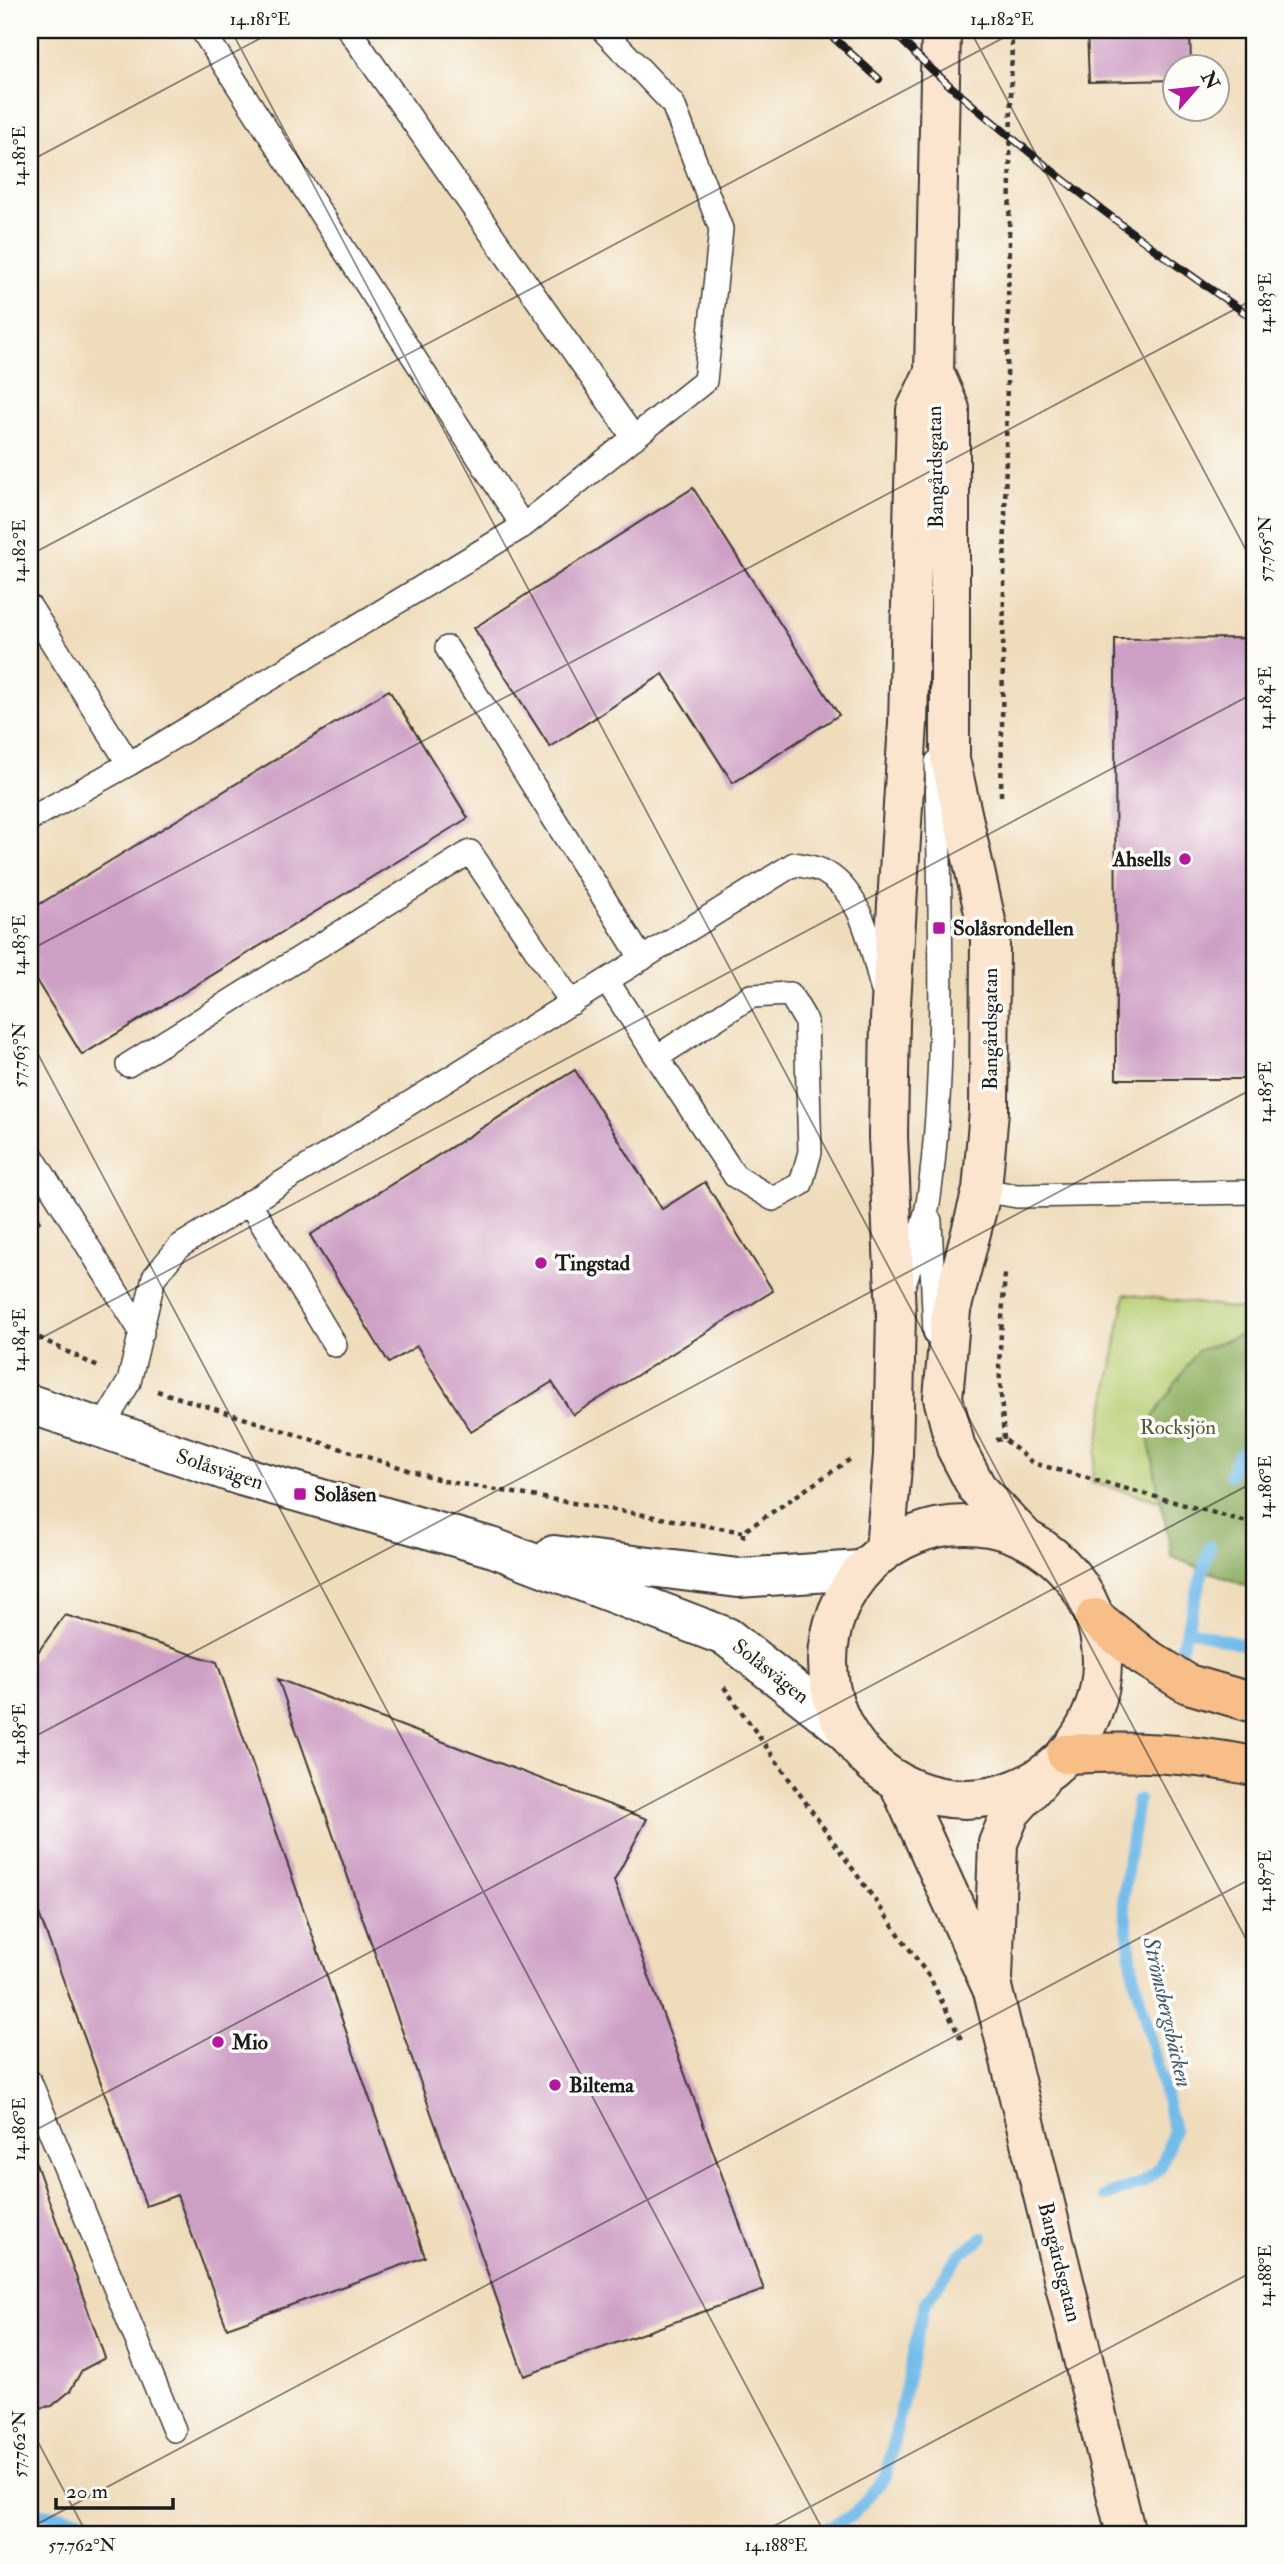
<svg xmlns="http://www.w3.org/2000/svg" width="1284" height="2564" font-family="'IM FELL Double Pica',serif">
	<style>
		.green { fill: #b7ce73; stroke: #6a7548; stroke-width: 2 }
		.forest { fill: #91b165; stroke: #566640; stroke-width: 2 }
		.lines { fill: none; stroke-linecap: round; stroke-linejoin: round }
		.stream { stroke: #72bcea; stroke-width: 12 }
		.building { fill: #cd9fc4 }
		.service-casing { stroke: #3c3934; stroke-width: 26 }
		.tertiary-casing { stroke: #3c3934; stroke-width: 42 }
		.secondary-casing { stroke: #3c3934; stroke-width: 42 }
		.motorway-casing { stroke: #3c3934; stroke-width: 42 }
		.path { stroke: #3c3934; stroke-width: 4.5; stroke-dasharray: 5 5; stroke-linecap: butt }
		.service { stroke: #fff; stroke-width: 23 }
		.tertiary { stroke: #fff; stroke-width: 38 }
		.secondary { stroke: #fce5cf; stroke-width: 38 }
		.motorway { stroke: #f7be87; stroke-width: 38 }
		.rail-casing { stroke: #1c1c1c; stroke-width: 8 }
		.rail { stroke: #fdfcf7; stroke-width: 5; stroke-dasharray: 16; stroke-linecap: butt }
		.ticks { fill: none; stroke: #1c1c1c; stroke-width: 2; stroke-opacity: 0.45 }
		.poi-dot { fill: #b5179e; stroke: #fdfcf7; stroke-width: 2.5 }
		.labels { text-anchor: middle; stroke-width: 7; stroke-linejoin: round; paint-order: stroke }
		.street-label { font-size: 21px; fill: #1c1c1c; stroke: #fdfcf7 }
		.poi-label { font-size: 21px; font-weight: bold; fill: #1c1c1c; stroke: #fdfcf7; text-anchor: start }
		.park-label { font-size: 21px; fill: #525a3a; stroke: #fdfcf7 }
		.water-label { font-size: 23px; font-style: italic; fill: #3e5c6e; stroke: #fdfcf7 }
		.neatline { fill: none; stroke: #1c1c1c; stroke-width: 2.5 }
		.ticks-label { font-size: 18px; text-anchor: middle; fill: #1c1c1c }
	</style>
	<rect width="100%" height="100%" fill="#fdfcf7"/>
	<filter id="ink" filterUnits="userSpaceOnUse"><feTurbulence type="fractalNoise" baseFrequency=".0143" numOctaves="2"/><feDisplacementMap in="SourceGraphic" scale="14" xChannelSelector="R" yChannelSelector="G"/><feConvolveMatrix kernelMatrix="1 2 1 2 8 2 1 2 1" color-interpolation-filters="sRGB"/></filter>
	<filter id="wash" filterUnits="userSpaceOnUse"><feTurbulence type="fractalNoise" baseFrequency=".00686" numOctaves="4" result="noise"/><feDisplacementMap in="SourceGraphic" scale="28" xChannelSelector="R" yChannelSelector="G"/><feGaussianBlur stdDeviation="1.57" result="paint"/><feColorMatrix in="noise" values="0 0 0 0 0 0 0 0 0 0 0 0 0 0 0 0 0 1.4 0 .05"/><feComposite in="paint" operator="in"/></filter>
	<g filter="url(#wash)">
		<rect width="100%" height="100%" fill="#efdcbb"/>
		<path class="green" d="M1125 1294 1254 1311V1527L1091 1482Z"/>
		<path class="forest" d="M1254 1330V1589L1172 1557 1146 1428 1197 1351Z"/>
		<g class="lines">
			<path class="stream" d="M1230 1475 1238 1455 1254 1443
				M1187 1629 1235 1643 1254 1645
				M1181 1649 1210 1546
				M1104 2196 1142 2183 1161 2167 1174 2130 1133 1972 1123 1897 1138 1800
				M30 2511 168 2534
				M815 2534 852 2516 886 2476 924 2305 960 2254 983 2238"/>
		</g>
		<g id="blocks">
			<path class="building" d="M1087 30H1190L1191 66H1176V80L1089 82Z
				M693 488 839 715 733 783 663 674 550 747 474 628Z
				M1254 638V1079H1116L1115 639Z
				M389 690 468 818 82 1055 30 970V910Z
				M575 1070 662 1209 705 1182 773 1291 573 1415 552 1382 471 1432 417 1346 389 1363 310 1235Z
				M30 1205 40 1222 30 1228Z
				M65 1615 217 1662 425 2257 227 2328 177 2195 146 2206 30 1889V1663Z
				M278 1679 647 1819 614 1881 764 2290 524 2376Z
				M30 2147 105 2358 82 2370 70 2391 52 2406 30 2409Z"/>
		</g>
	</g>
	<g filter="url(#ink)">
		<use href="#blocks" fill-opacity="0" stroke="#3c3934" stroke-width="2"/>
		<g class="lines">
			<defs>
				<path id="service" d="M202 30 523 526
					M349 30 634 438
					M30 607 129 764
					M447 648 642 959
					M30 819 129 764 523 526 705 381 721 229 673 104 603 30
					M607 981 735 1176 773 1199 801 1184 810 1152 806 1021 790 994 751 996 657 1057
					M128 1065 470 852 572 1003
					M30 1153 142 1333
					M982 1190 1017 1196 1254 1192
					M249 1202 335 1345
					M930 1221 935 1333
					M904 1284C913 1256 925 1226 929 1197 948 1057 939 903 937 762
					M101 1429 129 1382 154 1277 180 1246 794 864C804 866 817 867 826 873 863 895 872 949 882 988
					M30 2082 174 2430"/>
				<path id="tertiary" d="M30 1404 241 1476 494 1548 727 1637 845 1730
					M554 1555 738 1578 861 1570"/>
				<path id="secondary" d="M934 372 950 409V759L990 939 989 1111 982 1190 951 1310 943 1398 956 1448 977 1488 1024 1537
					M828 1662a137 137 0 1 1 274 0a137 137 0 1 1-274 0Z
					M885 1549 893 1455 896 1314 888 1136 890 1020 908 723 916 410 934 372 941 30
					M898 1782 993 1991 1126 2534
					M993 1979 998 1843 1011 1812 1040 1780"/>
				<path id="motorway" d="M1095 1618 1143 1656 1188 1684 1254 1703
					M1066 1754C1133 1750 1188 1753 1254 1766"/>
			</defs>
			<use href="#service" class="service-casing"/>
			<use href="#tertiary" class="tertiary-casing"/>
			<use href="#secondary" class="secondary-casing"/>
			<use href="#motorway" class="motorway-casing"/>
			<path class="path" d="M1001 796 1012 30
				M30 1333 100 1368
				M157 1391 444 1481 743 1532
				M1004 1439 999 1365 1005 1272
				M996 1440 1004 1439 1033 1463 1254 1524
				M743 1538V1532L852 1458
				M724 1687 930 1978 963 2043"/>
			<use href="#service" class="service"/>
			<use href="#tertiary" class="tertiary"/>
			<use href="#secondary" class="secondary"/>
			<use href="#motorway" class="motorway"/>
			<defs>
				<path id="rail" d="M825 30 879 79
					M892 30C932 73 977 109 1023 147 1097 208 1174 265 1254 319"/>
			</defs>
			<use href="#rail" class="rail-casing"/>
			<use href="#rail" class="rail"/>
		</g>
	</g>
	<path class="ticks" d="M231 30 1254 1954M970 30 1254 565M30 161 276 30M30 555 1018 30M30 950 1254 299M30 1039 825 2534M30 1344 1254 693M30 1739 1254 1088M30 2133 1254 1482M30 2427 87 2534M30 2528 1254 1877M759 2534 1254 2271"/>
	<g class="poi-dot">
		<circle cx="1185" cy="859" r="7"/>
		<rect x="932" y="921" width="14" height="14" rx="3.5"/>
		<circle cx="541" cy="1263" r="7"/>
		<rect x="293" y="1487" width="14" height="14" rx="3.5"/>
		<circle cx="218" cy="2042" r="7"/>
		<circle cx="555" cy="2085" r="7"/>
	</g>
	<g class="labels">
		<g class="street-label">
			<text transform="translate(935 467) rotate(-91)" y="7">Bangårdsgatan</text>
			<text transform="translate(990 1029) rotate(-90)" y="7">Bangårdsgatan</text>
			<text transform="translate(220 1469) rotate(18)" y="7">Solåsvägen</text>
			<text transform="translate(771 1671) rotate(38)" y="7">Solåsvägen</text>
			<text transform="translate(1060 2262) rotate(76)" y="7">Bangårdsgatan</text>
		</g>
		<g class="poi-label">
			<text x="1171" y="866" text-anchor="end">Ahsells</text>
			<text x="953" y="935">Solåsrondellen</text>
			<text x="555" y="1270">Tingstad</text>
			<text x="314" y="1501">Solåsen</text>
			<text x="232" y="2049">Mio</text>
			<text x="569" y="2092">Biltema</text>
		</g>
		<g class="park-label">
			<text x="1178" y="1434">Rocksjön</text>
		</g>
		<g class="water-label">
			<text transform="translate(1168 2012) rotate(77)" y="8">Strömsbergsbäcken</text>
		</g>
	</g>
	<rect width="1284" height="2564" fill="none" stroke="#fdfcf7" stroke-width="77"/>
	<g transform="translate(1196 88) rotate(62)"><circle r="33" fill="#fdfcf7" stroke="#a3a29f" stroke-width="2"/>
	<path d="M0-5L12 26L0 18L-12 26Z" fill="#b5179e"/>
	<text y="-10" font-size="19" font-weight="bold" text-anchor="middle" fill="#1c1c1c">N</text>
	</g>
	<path d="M56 2498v10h117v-10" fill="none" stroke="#1c1c1c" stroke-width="3.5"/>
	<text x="66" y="2498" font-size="21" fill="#1c1c1c" stroke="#fdfcf7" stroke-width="5" paint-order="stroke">20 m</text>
	<rect x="38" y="38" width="1208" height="2488" class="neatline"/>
	<g class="ticks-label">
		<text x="260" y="25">14.181°E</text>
		<text x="1002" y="25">14.182°E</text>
		<text transform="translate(19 156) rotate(-90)" y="6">14.181°E</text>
		<text transform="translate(1265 303) rotate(-90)" y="6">14.183°E</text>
		<text transform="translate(1265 549) rotate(-90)" y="6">57.765°N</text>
		<text transform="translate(19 551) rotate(-90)" y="6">14.182°E</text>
		<text transform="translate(1265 698) rotate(-90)" y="6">14.184°E</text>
		<text transform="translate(19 945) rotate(-90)" y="6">14.183°E</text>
		<text transform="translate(19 1055) rotate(-90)" y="6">57.763°N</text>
		<text transform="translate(1265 1092) rotate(-90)" y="6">14.185°E</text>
		<text transform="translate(19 1340) rotate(-90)" y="6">14.184°E</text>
		<text transform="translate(1265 1487) rotate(-90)" y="6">14.186°E</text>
		<text transform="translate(19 1734) rotate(-90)" y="6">14.185°E</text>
		<text transform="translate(1265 1881) rotate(-90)" y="6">14.187°E</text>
		<text transform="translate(19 2129) rotate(-90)" y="6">14.186°E</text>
		<text transform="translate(1265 2276) rotate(-90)" y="6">14.188°E</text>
		<text transform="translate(19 2444) rotate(-90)" y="6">57.762°N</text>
		<text x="82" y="2551">57.762°N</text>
		<text x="776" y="2551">14.188°E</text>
	</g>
</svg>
